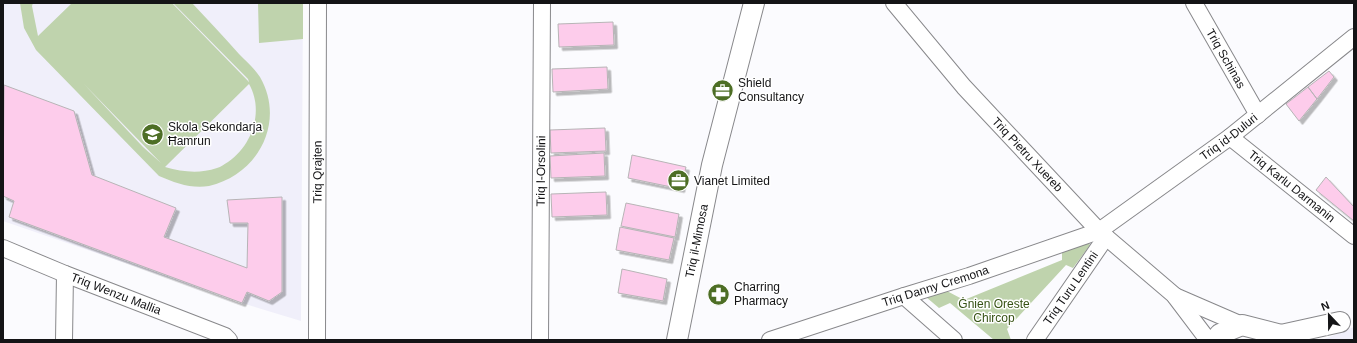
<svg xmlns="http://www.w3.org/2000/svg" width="1357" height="343" font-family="Arial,sans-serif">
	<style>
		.built { fill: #f0effa }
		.green { fill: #bfd3ad; fill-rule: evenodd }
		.building { fill: #fdcceb; stroke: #b7b4b6; filter: url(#shadow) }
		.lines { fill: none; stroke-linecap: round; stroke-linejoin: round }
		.minor-casing { stroke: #88888b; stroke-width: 18 }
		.tertiary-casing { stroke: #88888b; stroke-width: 22 }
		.minor { stroke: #fff; stroke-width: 16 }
		.tertiary { stroke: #fff; stroke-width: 20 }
		.labels { text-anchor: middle; stroke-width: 3; stroke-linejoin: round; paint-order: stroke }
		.street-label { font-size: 12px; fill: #141416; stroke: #fff }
		.poi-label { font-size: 12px; fill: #141416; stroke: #fff; text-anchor: start }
		.park-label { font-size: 12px; fill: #375215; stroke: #fff }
	</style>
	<defs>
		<filter id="shadow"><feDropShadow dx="3.5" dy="3.5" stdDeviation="0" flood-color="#0004"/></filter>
	</defs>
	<rect width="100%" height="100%" fill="#fbfbfe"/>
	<path class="built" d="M3 3H303L301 321 242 303 3 221Z
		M1354 327V340H1322Z"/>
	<path class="green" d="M20 3H33L32 6 38 36 72 3H172L249 82 248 79 173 3H192C208 20 224 37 239 54 246 61 255 69 260 77 286 122 258 175 209 186 192 189 175 183 159 176L36 50 24 28ZM83 83 161 163 143 147ZM249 84C264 110 253 145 228 162 224 164 221 167 217 168 199 174 183 172 165 167Z
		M258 3H303V39L259 43Z
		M1087 240 1090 245 1073 268 1066 265 1007 329 1011 340H994L950 303 939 308 926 297 945 290 964 300 1062 260V248Z"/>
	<path class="building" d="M613 22 614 45 559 47 558 24Z
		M607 67 608 89 553 92 552 69Z
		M1329 71 1334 77 1317 99 1308 87Z
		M4 85 74 111 92 175 176 208 164 237 247 268 248 223H230L227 200 282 197V292L269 301 247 292 242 303 9 217 14 201 3 196Z
		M1308 87 1317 99 1299 121 1286 104Z
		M605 128 606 151 551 153 550 130Z
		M604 153 605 176 551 178 550 156Z
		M632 155 686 167 681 189 628 178Z
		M1326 177 1354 207V221L1316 190Z
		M606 192 607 215 552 217 551 194Z
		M626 203 679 214 675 237 621 226Z
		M620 227 674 238 669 260 616 250Z
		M622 269 667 279 663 301 618 293Z"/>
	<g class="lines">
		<defs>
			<g id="minor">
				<path id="s1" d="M894 3 964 87 1099 231 1174 295 1208 340"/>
				<path id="s2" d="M1194 3 1258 115"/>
				<path id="s3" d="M1230 137 1354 236"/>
				<path id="s4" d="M3 248 65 274 225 336 229 340"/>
				<path d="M904 296 954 340"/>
				<path d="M1175 296 1242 325"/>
				<path d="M64 340 65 274"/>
				<path id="s5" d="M317 340 318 3"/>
				<path id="s6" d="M540 340 542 3"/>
				<path id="s7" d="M770 340 904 296 969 276 1099 231 1230 137 1354 37"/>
				<path id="s8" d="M1035 340 1106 237"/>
			</g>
			<g id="tertiary">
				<path d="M1281 335 1340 322"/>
				<path id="s9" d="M677 340 712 165 754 3"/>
				<path d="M1215 340 1220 334 1242 325 1281 335 1288 340"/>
			</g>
		</defs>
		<use href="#minor" class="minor-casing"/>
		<use href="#tertiary" class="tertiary-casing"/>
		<use href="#minor" class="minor"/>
		<use href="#tertiary" class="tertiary"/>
	</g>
	<defs>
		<symbol id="office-disc" viewBox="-11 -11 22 22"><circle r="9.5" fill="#4d6e25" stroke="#fff"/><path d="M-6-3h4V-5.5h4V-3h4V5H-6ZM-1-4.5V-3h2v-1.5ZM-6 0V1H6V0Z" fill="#fff"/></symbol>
		<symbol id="school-disc" viewBox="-11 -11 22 22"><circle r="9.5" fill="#4d6e25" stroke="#fff"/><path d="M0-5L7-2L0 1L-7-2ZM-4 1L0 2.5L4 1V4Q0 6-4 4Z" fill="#fff"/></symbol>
		<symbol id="pharmacy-disc" viewBox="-11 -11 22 22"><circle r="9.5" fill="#4d6e25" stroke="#fff"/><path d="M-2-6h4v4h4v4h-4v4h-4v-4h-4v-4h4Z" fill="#fff"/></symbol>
	</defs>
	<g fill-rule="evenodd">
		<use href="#office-disc" x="710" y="78" width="25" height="25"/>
		<use href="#school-disc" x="140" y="122" width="25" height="25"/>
		<use href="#office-disc" x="666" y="168" width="25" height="25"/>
		<use href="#pharmacy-disc" x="706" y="282" width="25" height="25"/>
	</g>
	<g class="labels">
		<g class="street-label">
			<text dy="4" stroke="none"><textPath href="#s2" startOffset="64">Triq Schinas</textPath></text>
			<text dy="4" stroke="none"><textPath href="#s7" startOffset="507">Triq id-Duluri</textPath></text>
			<text dy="4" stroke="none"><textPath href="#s1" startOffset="202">Triq Pietru Xuereb</textPath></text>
			<text dy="4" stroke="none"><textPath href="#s5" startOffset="168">Triq Qrajten</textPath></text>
			<text dy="4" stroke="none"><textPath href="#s6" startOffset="169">Triq l-Orsolini</textPath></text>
			<text dy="4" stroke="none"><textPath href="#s3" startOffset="79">Triq Karlu Darmanin</textPath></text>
			<text dy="4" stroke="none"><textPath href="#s9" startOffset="101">Triq il-Mimosa</textPath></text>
			<text dy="4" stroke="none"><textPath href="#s7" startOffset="174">Triq Danny Cremona</textPath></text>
			<text dy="4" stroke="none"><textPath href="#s8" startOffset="63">Triq Turu Lentini</textPath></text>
			<text dy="4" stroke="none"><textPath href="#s4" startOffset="122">Triq Wenzu Mallia</textPath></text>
		</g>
		<g class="poi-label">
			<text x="738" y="87">Shield<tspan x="738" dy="14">Consultancy</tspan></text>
			<text x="168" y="131">Skola Sekondarja<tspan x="168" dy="14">Ħamrun</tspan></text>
			<text x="694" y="185">Vianet Limited</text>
			<text x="734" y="291">Charring<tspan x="734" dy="14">Pharmacy</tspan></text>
		</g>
		<g class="park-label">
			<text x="994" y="308">Ġnien Oreste<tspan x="994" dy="14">Chircop</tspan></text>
		</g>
	</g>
	<rect width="1357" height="343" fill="none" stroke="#141416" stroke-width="8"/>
	<g transform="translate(1329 315) rotate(338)" stroke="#ffffff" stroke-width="3" paint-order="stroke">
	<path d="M0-3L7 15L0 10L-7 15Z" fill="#141416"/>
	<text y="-6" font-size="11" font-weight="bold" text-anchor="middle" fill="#141416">N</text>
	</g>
</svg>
